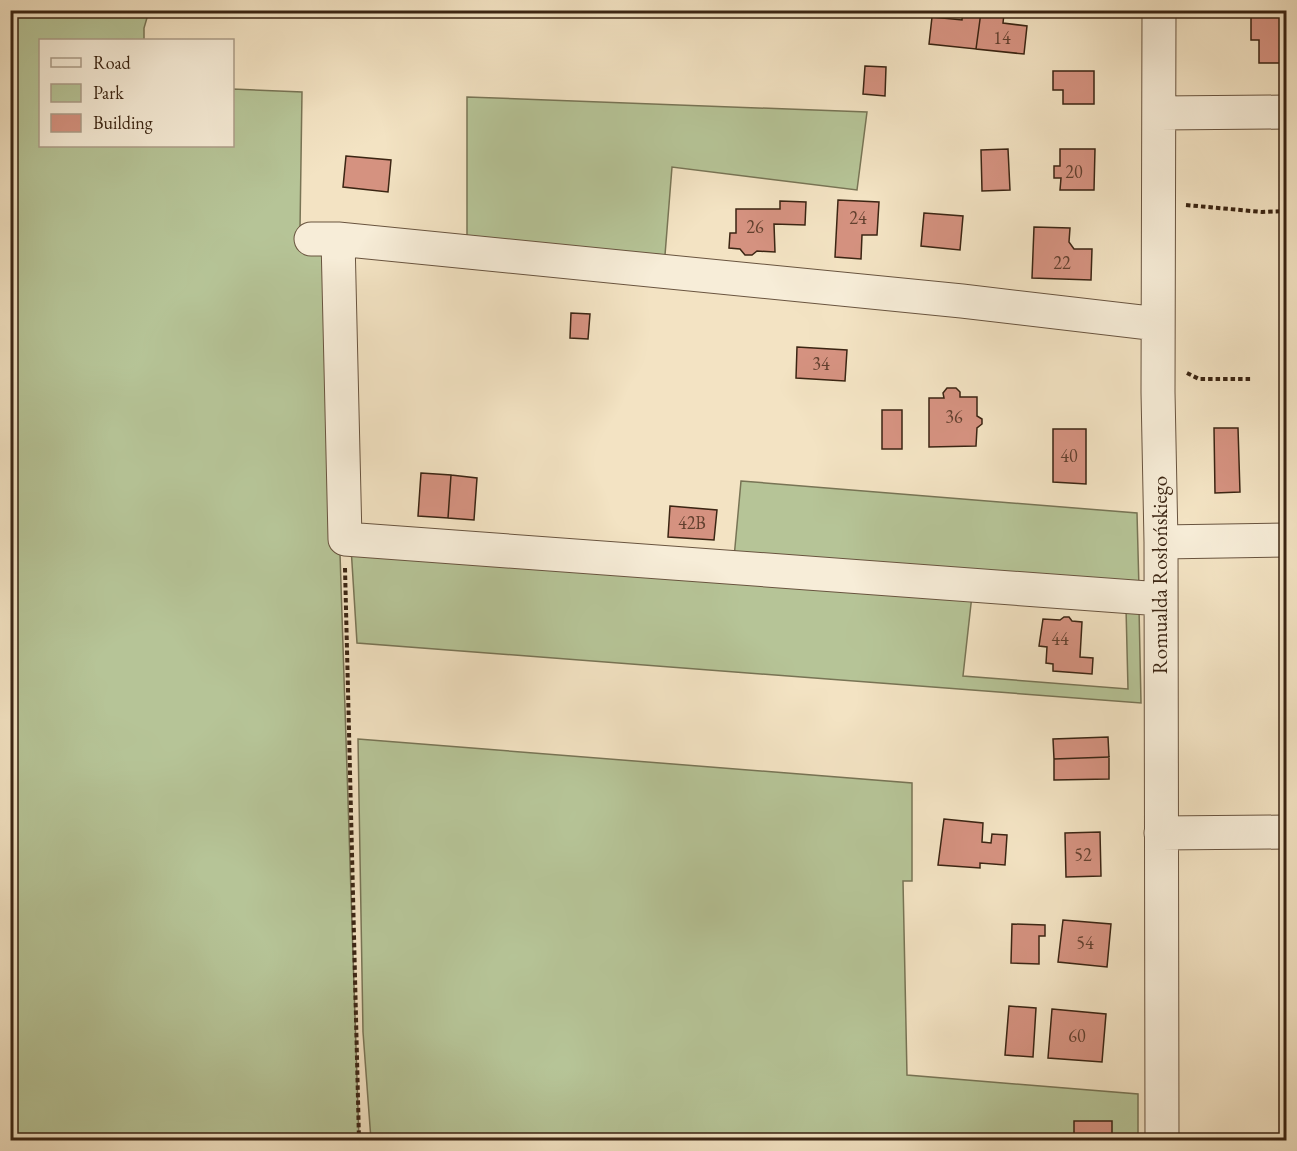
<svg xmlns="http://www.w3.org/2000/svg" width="1297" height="1151" font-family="'EB Garamond',serif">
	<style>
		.green { fill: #b6c497; stroke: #787455; stroke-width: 1.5 }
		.building { fill: #d59280; stroke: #3b2513; stroke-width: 1.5 }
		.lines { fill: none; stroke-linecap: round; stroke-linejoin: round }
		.minor-casing { stroke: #69543f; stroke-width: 35 }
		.path { stroke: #3b2513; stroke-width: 4; stroke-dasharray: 4.5 3; stroke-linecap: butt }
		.minor { stroke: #f7edd8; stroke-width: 33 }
		.labels { text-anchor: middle; stroke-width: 4.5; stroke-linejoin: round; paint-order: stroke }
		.number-label { font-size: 18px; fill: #62402e }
		.street-label { font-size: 21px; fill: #3b2513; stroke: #f7edd8 }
	</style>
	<rect width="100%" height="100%" fill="#f3e3c3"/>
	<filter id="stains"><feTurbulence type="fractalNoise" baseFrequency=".00333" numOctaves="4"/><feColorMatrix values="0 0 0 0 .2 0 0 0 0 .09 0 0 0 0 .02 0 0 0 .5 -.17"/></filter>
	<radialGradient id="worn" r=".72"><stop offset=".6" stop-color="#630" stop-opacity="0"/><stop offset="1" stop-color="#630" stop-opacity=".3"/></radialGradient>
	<path class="green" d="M10 11H149L144 28V40H40V146H232L233 89 302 92 300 229 330 245 359 1140H11Z
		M467 97 867 112 857 190 672 167 665 255 467 242Z
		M741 481 1137 513 1139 589 734 558Z
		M351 547 972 595 963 676 1128 689 1126 608H1139L1141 703 357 643Z
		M358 739 912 783V881H903L907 1075 1138 1094V1140H371L363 1032Z"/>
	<path class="building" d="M963 10 981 12 976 49 929 44 932 17 962 20Z
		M1251 10H1286V66H1283L1282 63H1259V40H1251Z
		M981 12 1004 14 1003 23 1027 26 1024 54 976 49Z
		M865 66 886 67 885 96 863 94Z
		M1053 71H1094V104H1063V90H1053Z
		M1008 149 1010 190 982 191 981 150Z
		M1060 149H1095L1094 190H1060L1061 178H1054V166H1060Z
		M346 156 391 160 388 192 343 187Z
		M838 200 879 202 877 235H862L861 259 835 257Z
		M780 201 806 202 805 225 774 224 775 252 757 251 752 255H745L740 249 729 248 730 233H736V209H780Z
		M924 213 963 216 960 250 921 246Z
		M1034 227 1070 228 1069 242 1074 249H1092L1091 280 1032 278Z
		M571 313 590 314 588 339 570 338Z
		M797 347 847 350 845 381 796 378Z
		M947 388H956L960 392V397H977V416L982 419V424L977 428 976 446 929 447V398H944L943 393Z
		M882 410H902V449H882Z
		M1214 428H1238L1240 492 1215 493Z
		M1053 429H1086V484L1053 482Z
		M421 473 451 475 448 518 418 516Z
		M451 475 477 478 474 520 448 518Z
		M670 506 717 510 714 540 668 537Z
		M1064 617H1069L1072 621 1082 622 1080 657 1093 658 1092 674 1053 671V664L1046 663 1047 647 1039 646 1043 619 1060 620Z
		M1108 737 1109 757 1054 759 1053 739Z
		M1109 757V779L1054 780V759Z
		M944 819 983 823 982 842 991 843 992 834 1007 835 1005 865 980 863V868L938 865Z
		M1100 832 1101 876 1066 877 1065 833Z
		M1063 920 1111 924 1107 967 1058 962Z
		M1012 924 1045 925V936H1039V964L1011 963Z
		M1009 1006 1036 1008 1033 1057 1005 1055Z
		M1052 1009 1106 1014 1102 1062 1048 1058Z
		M1074 1121H1112V1140H1074Z"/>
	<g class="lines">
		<defs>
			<path id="minor" d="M1159 10 1158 392 1161 542 1162 1140
				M1160 113 1286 112
				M311 239H338L962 301 1158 324
				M338 239 345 539 1161 599
				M1161 542 1286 540
				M1161 833 1286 832"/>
		</defs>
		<use href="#minor" class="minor-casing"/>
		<path class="path" d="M1186 205 1262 212 1286 211
			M1187 373 1199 379H1251
			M345 568 359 1140"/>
		<use href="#minor" class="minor"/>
	</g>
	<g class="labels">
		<g class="number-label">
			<text x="1002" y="44">14</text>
			<text x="1074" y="178">20</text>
			<text x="858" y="224">24</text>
			<text x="755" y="233">26</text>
			<text x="1062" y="269">22</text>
			<text x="821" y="370">34</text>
			<text x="954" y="423">36</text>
			<text x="1069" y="462">40</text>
			<text x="692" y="529">42B</text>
			<text x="1060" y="645">44</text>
			<text x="1083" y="861">52</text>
			<text x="1085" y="949">54</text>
			<text x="1077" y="1042">60</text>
		</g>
		<g class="street-label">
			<text transform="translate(1160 575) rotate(-90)" y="7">Romualda Rosłońskiego</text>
		</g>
	</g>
	<rect width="1297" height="1151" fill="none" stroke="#f3e3c3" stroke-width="36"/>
	<rect x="12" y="12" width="1273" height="1127" fill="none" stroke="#3b2513" stroke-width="3"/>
	<rect x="18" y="18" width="1261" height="1115" fill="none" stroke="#3b2513" stroke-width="1.5"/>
	<rect x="39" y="39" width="195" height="108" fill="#f7edd8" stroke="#ac9d89" stroke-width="1.5"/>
	<rect x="51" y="58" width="30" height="9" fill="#f7edd8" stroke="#ac9d89" stroke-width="1.5"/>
	<text x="93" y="69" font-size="18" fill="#3b2513">Road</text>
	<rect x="51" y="84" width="30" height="18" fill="#b6c497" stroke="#ac9d89" stroke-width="1.5"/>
	<text x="93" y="99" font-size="18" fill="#3b2513">Park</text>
	<rect x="51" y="114" width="30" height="18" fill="#d59280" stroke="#ac9d89" stroke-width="1.5"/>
	<text x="93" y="129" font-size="18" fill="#3b2513">Building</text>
	<rect width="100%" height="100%" filter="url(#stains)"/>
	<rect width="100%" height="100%" fill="url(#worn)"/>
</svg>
